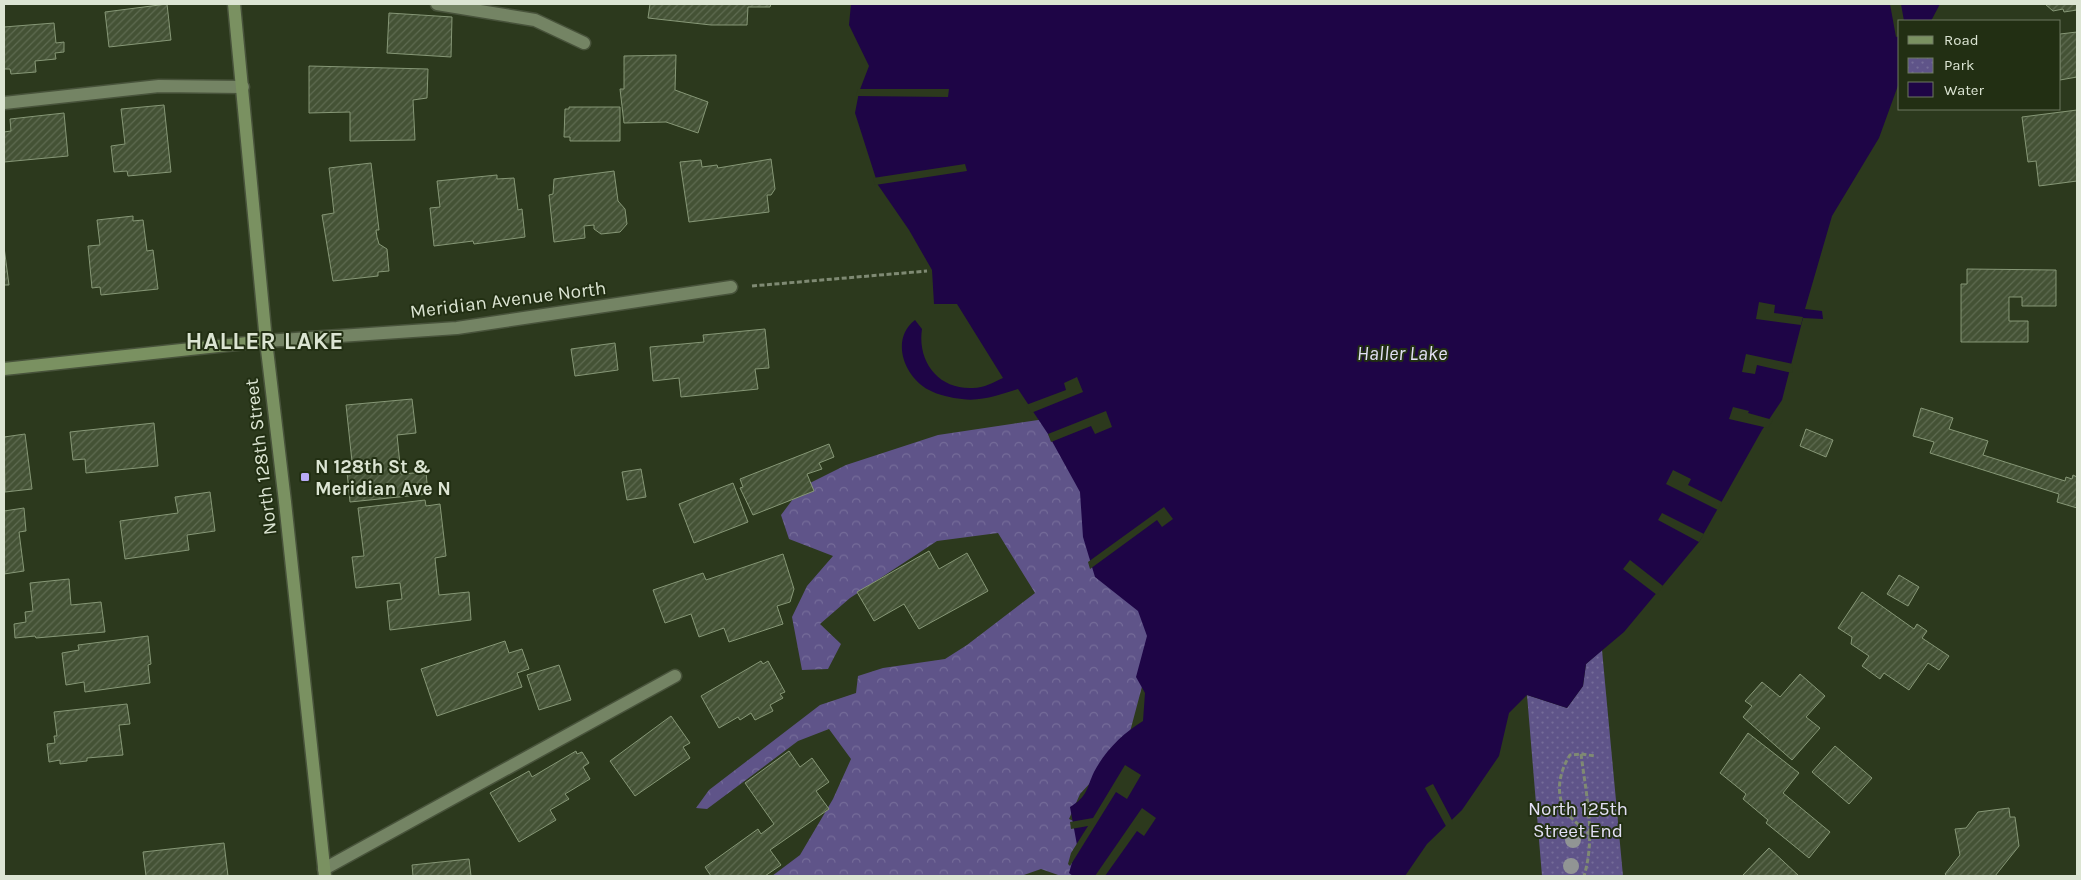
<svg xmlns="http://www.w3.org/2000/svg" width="2081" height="880" font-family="Karla,sans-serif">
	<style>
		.forest { fill: url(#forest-crowns) }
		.park { fill: url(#park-dots) }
		.water { fill: #1e0546 }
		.pier { fill: #2c391d }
		.building { fill: url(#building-hatch); stroke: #869776 }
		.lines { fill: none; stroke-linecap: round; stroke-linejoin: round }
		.lane-casing { stroke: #48533b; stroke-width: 15 }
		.street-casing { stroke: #48533b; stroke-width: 15 }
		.secondary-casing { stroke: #48533b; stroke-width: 15 }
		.path { stroke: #7f8a73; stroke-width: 3; stroke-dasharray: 5 2.5; stroke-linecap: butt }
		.lane { stroke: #748464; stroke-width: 12 }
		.street { stroke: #748464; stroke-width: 12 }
		.secondary { stroke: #7a9161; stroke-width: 12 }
		.tree { fill: #919594 }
		.poi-dot { fill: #b9abf7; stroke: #222f13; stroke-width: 2 }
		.labels { text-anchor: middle; stroke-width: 4; stroke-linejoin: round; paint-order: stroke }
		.street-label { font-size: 19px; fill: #dce5d3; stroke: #222f13 }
		.poi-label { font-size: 19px; font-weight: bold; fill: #dce5d3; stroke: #222f13; text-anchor: start }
		.park-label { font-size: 19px; fill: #e3e0f5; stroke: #222f13 }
		.water-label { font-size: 20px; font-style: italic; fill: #e2e0f4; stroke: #222f13 }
		.district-label { font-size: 24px; font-weight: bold; letter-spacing: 1px; fill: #dce5d3; stroke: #222f13 }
	</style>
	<defs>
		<pattern id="forest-crowns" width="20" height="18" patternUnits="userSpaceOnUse" patternTransform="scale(1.25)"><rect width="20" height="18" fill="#5f5489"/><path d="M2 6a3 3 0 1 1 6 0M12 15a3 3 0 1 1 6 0" fill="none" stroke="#756c99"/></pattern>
		<pattern id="park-dots" width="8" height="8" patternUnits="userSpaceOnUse" patternTransform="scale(1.25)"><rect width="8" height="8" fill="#5f5489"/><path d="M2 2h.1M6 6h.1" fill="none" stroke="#756c99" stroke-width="1.8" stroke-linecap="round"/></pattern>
		<pattern id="building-hatch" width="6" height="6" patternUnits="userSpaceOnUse" patternTransform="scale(1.25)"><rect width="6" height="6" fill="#445235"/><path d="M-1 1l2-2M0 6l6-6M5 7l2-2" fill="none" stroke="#5e6b51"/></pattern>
	</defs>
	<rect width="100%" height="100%" fill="#2c391d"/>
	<path class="forest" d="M1045 419 1160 619 1127 743 1080 794 1069 819 1109 837 1091 876H1061L1041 869 1021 876H772L800 855 833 799 851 759 829 729 798 741 707 809 696 808 709 790 820 705 856 693 858 676 883 668 945 659 967 645 1035 593 998 533 937 541 850 598 820 624 841 644 828 669 802 670 792 617 807 586 833 556 789 539 781 515 802 487 846 465 938 435Z"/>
	<path class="park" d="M1602 650 1623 876H1542L1527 695 1567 708 1583 686 1586 664Z"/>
	<path class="water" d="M851 4H1940L1931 21H1900V80L1879 138 1832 216 1805 309 1822 311 1823 319 1803 318 1782 400 1762 430 1699 542 1624 632 1586 664 1583 686 1567 708 1527 695 1509 713 1499 756 1462 810 1427 844 1405 876H1073L1069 873 1077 845 1070 807C1088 796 1086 789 1094 772 1105 751 1123 733 1143 721L1145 693 1136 677 1147 636 1138 611 1095 577 1083 537 1080 492 1048 434 1018 389C1001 394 981 402 962 399 952 398 938 395 929 390 904 377 890 339 915 320L922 329C917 362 939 390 973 388 984 388 994 382 1003 378L957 304H934L932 270 909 230 878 185 855 113 859 92 869 66 849 25Z"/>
	<path class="pier" d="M1890 4H1901L1904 21H1900V36L1896 37Z
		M858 89H949L948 97 856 96Z
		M965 164 967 171 875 185 873 178Z
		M1759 302 1775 305 1774 313 1803 317 1801 325 1756 319Z
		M1746 354 1793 364 1792 373 1757 365 1755 374 1742 372Z
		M1077 377 1083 392 1031 413 1026 405 1066 390 1064 383Z
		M1733 407 1749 411 1748 413 1773 420 1768 428 1729 419Z
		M1106 411 1112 427 1095 434 1091 426 1051 442 1048 434Z
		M1673 470 1691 479 1688 485 1722 502 1718 510 1666 484Z
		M1164 507 1173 519 1162 527 1157 520 1090 569 1088 562Z
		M1662 513 1704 534 1699 542 1658 520Z
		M1630 560 1663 586 1657 595 1623 569Z
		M1125 765 1141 775 1127 799 1116 792 1070 866 1068 864 1071 853 1088 826 1071 829 1070 822 1093 818Z
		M1433 784 1453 822 1447 828 1425 788Z
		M1142 808 1156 818 1144 836 1137 831 1105 876H1095Z"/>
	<path class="building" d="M167 4 171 40 109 47 105 12Z
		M650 4H771L770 7H748L747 25H711L648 18Z
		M2045 4H2077V10L2064 12 2063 9 2053 11Z
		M389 13 452 17 451 57 387 53Z
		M54 23 56 43 64 42V52L55 53 56 59 35 61 36 72 11 74 10 69H4V27Z
		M2077 32V77L2060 80V34Z
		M676 55 675 90 708 102 698 133 666 122 624 123 620 89H624V56Z
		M309 66 428 69 427 98 413 100 415 140 350 141V112L309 113Z
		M164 105 171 172 128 176 127 171 114 172 111 146 125 144 121 109Z
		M569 107H620V141H570V137H564L565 109H569Z
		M2077 110V181L2039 186 2036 161 2028 162 2022 117Z
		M64 113 68 156 4 162V132L11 131 10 119Z
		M771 159 775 189 771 195H767L769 212 689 222 680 162 701 160 702 167 717 165 718 168Z
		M371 163 379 230H376L377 237 379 244 387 249 389 271 378 272V276L333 281 322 215 334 213 329 168Z
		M614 171 618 201 625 209 627 224 620 232 601 234 594 229V225L584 226 585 238 554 242 549 195 553 194 554 179Z
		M497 175V179L514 178 518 210 522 209 525 237 474 244 473 241 434 246 430 208 440 207 437 181Z
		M133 216V221L143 220 147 251 153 250 158 289 101 295 100 287 92 288 88 246 100 245 97 220Z
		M4 247 9 285H4Z
		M1967 269 2056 270V306H2022V297H2009V321H2028V342H1961V284H1967Z
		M765 329 769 368 755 369 758 389 681 397 679 378 653 381 650 347 704 342 703 335Z
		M615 343 618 370 575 376 571 349Z
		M412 399 416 433 397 435 401 474 426 472 428 494 350 502 347 472 353 471 346 405Z
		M1921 408 1953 418 1949 429 1988 441 1983 455 2065 481 2066 477 2072 479 2073 475 2077 477V508L2057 502 2059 494 1930 453 1934 442 1913 436Z
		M154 423 158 466 86 473 85 459 73 460 70 432Z
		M1806 429 1833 440 1826 457 1800 446Z
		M25 434 32 489 5 492 4 437Z
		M829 444 834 457 819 463 822 469 807 474 814 491 753 515 740 488 743 487 740 479Z
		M641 469 646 497 627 500 622 472Z
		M733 483 748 522 694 543 679 504Z
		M210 492 215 531 187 535 189 550 125 559 120 521 178 513 175 497Z
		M425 500 426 506 440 504 446 556 435 558 439 595 469 592 471 620 390 630 387 601 402 599 400 583 356 588 352 557 364 556 358 508Z
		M24 508 26 531 19 532 24 571 4 574V511Z
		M929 551 939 569 967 553 988 591 919 629 904 604 874 621 857 592Z
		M783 554 794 589 790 602 777 606 783 624 729 642 724 628 699 637 691 614 665 623 653 590 703 573 706 580Z
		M1899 575 1919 587 1908 606 1887 594Z
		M69 579 71 605 101 602 105 632 36 638 35 636 15 638 14 624 26 622 25 612 33 611 30 583Z
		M1862 592 1914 629 1917 624 1927 631 1922 638 1949 656 1939 670 1928 663 1909 690 1884 673 1880 679 1862 666 1869 656 1851 644 1852 637 1838 628Z
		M148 636 151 664 148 665 150 683 85 692 84 682 66 685 62 653 79 650 78 645Z
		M505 641 509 653 522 649 529 669 517 673 522 687 437 716 421 669Z
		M761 661 763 664 768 661 785 692 780 694 783 698 770 705 773 711 755 720 751 713 740 720 738 717 719 728 701 696Z
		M559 665 571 700 539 710 527 675Z
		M1800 674 1825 696 1806 717 1820 728 1792 760 1743 717 1752 706 1745 701 1762 682 1780 697Z
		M127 704 130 724 119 725 123 755 87 758V761L60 764V760L49 762 47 744 55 743 54 736H57L54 712Z
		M671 716 690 743 683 747 690 758 635 796 610 761Z
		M1748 733 1799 773 1783 793 1830 832 1809 858 1766 823 1768 820 1743 799 1746 794 1720 773Z
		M1835 746 1872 778 1849 804 1812 772Z
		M576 751 577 754 582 752 589 763 583 767 590 779 565 794 569 799 550 810 556 820 519 842 490 793 529 771 532 777Z
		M789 751 800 767 812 758 829 782 816 791 829 809 770 850 781 865 765 876H711L705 867 758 829 761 834 774 824 745 783Z
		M2009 808 2010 817H2015L2019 846 1995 876H1947L1945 874 1960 855 1955 829 1966 828 1978 812Z
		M224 843 228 876H146L143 852Z
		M1769 848 1799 876H1742Z
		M469 859 471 876H413L412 865Z"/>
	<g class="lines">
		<defs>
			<path id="lane" d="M437 4 535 20 584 43
				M4 103 159 86 243 87
				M324 869 675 676"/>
			<path id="street" d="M266 341 457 328 731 287"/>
			<path id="secondary" d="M234 4 266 341 285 502 325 876
				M4 369 266 341"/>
		</defs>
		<use href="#lane" class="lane-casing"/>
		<use href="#street" class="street-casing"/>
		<use href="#secondary" class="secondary-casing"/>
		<path class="path" d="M752 286 927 271
			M1581 754C1586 794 1596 837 1584 876
			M1590 835C1583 828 1572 820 1566 812 1555 794 1559 772 1570 755L1581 754 1595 756"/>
		<use href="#lane" class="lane"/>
		<use href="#street" class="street"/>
		<use href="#secondary" class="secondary"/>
	</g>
	<g class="tree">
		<circle cx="1573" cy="840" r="8"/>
		<circle cx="1571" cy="866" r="8"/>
	</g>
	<rect class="poi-dot" x="300" y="472" width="10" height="10" rx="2.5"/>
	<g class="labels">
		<g class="street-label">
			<text transform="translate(508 299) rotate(-7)" y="7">Meridian Avenue North</text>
			<text transform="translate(260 457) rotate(-97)" y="7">North 128th Street</text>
		</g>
		<g class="poi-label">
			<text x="315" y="473">N 128th St &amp;<tspan x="315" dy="22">Meridian Ave N</tspan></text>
		</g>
		<g class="park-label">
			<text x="1578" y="815">North 125th<tspan x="1578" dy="22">Street End</tspan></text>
		</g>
		<g class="water-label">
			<text x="1402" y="360">Haller Lake</text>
		</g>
		<g class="district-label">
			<text x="265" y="349">HALLER LAKE</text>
		</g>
	</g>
	<rect width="2081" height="880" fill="none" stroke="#dce5d3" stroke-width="10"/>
	<rect x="1898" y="20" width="162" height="90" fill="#222f13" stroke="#6c7860"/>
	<rect x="1908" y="36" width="25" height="8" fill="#7a9161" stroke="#6c7860"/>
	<text x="1944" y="45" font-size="15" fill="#dce5d3">Road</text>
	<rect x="1908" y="58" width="25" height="15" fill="url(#park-dots)" stroke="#6c7860"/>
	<text x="1944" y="70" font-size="15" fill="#dce5d3">Park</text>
	<rect x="1908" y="82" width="25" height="15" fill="#1e0546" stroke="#6c7860"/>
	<text x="1944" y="95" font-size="15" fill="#dce5d3">Water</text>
</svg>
